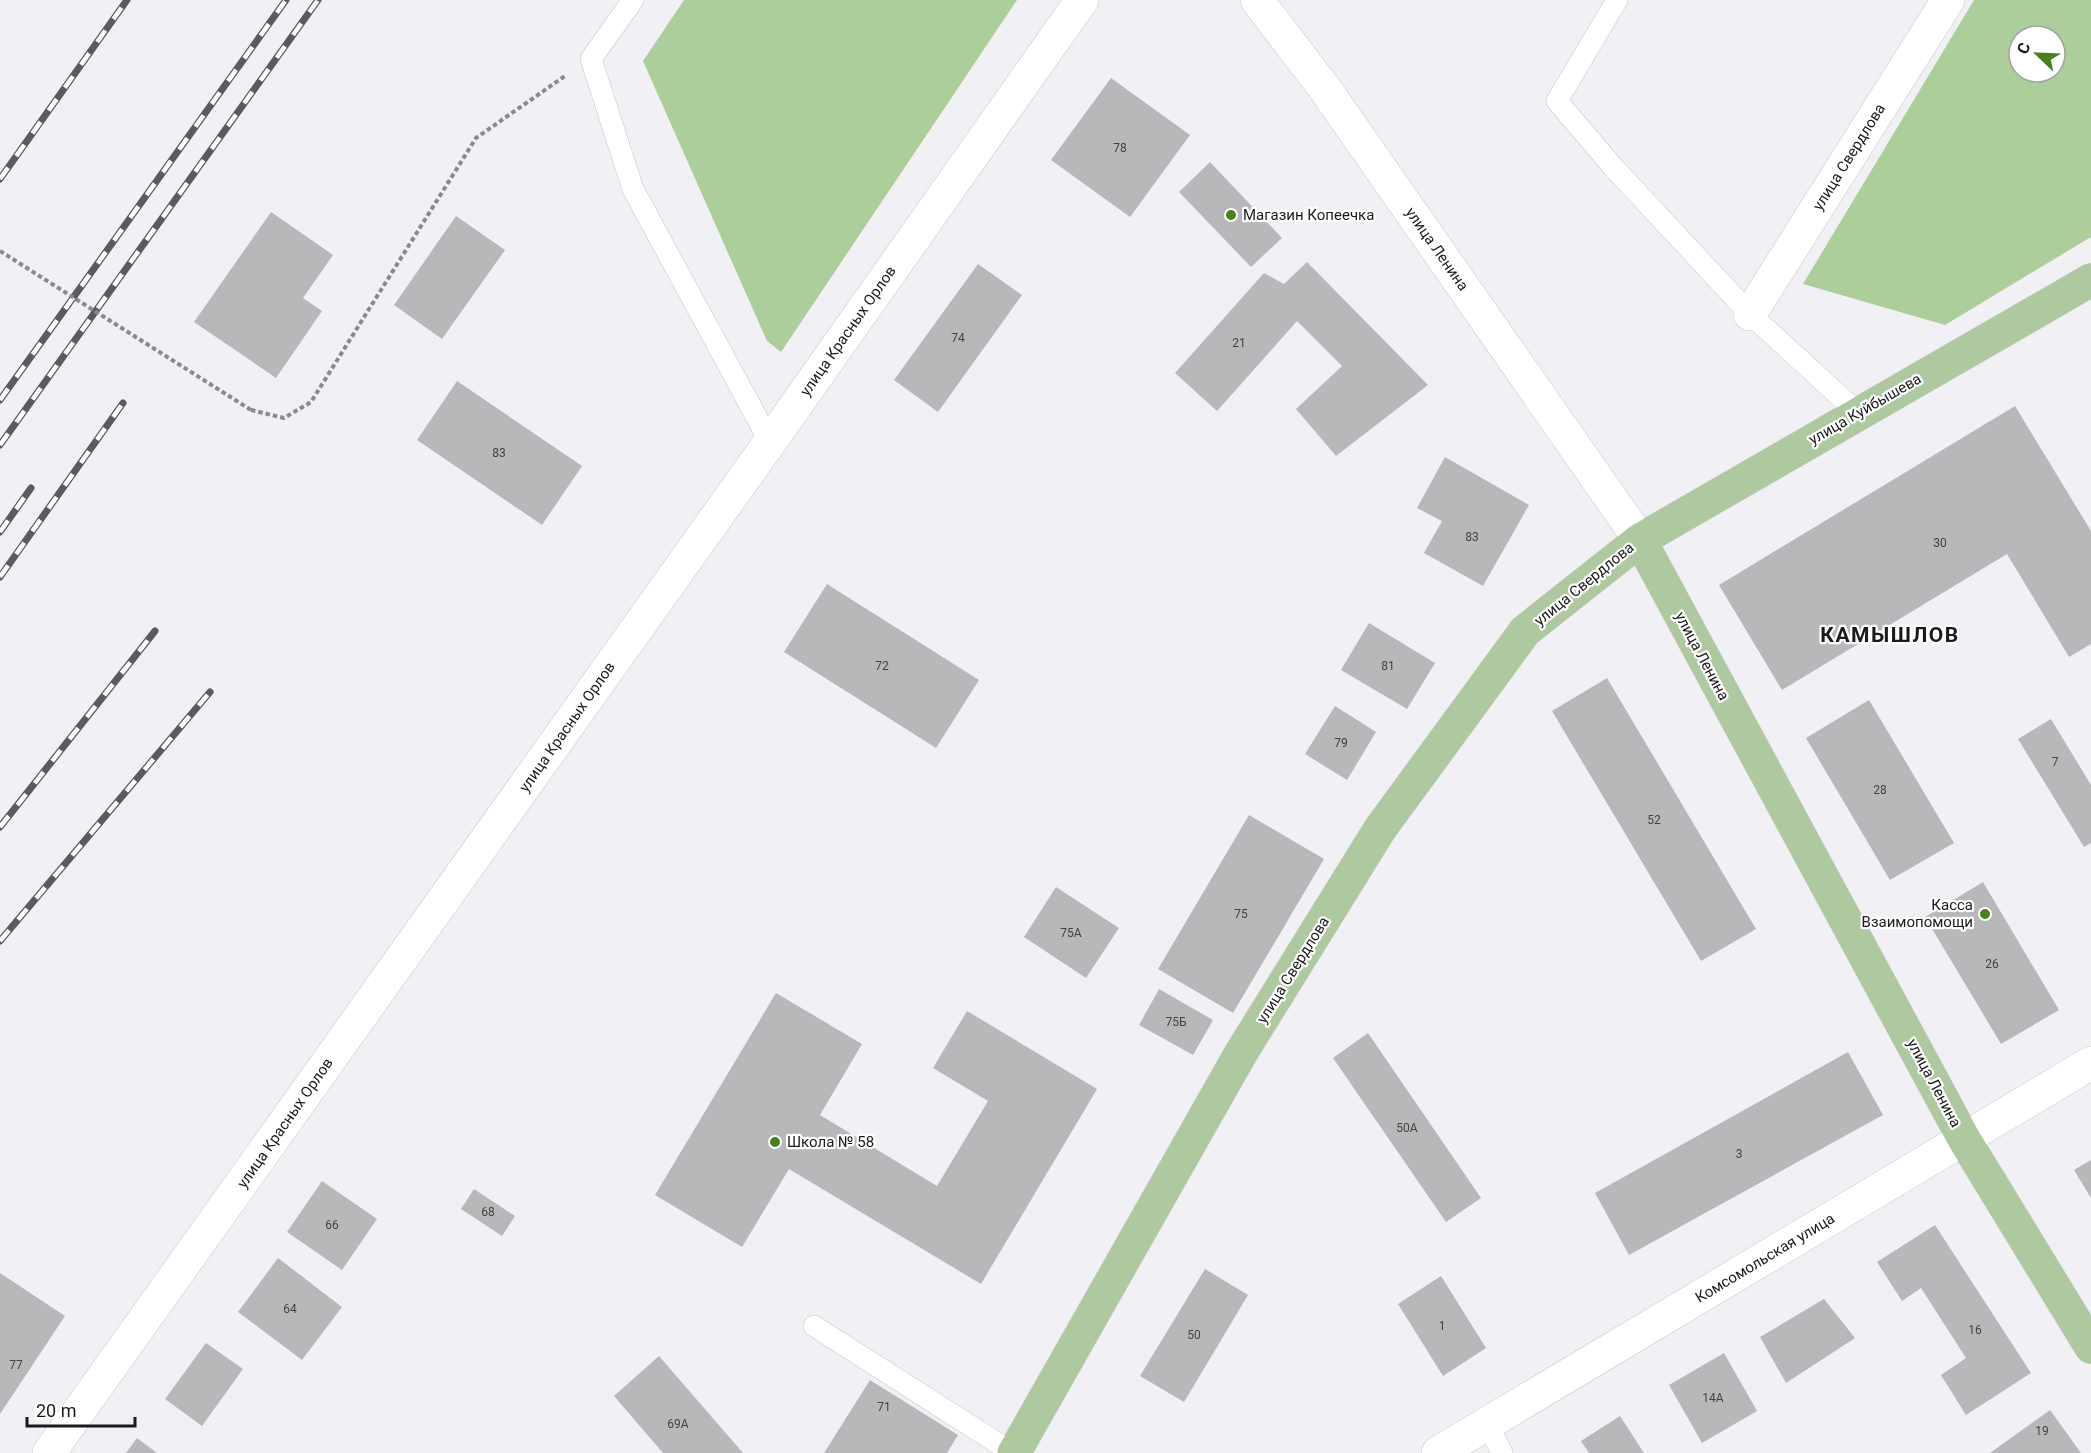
<svg xmlns="http://www.w3.org/2000/svg" width="2091" height="1453" font-family="Roboto,sans-serif">
	<style>
		.green { fill: #acce9b; fill-rule: evenodd }
		.building { fill: #b8b8bb }
		.lines { fill: none; stroke-linecap: round; stroke-linejoin: round }
		.lane-casing { stroke: #c7c7cb; stroke-width: 22 }
		.street-casing { stroke: #c7c7cb; stroke-width: 34 }
		.primary-casing { stroke: #cdcdcd; stroke-width: 34 }
		.path { stroke: #8a8a8d; stroke-width: 4; stroke-dasharray: 4.5 3; stroke-linecap: butt }
		.lane { stroke: #fff; stroke-width: 21 }
		.street { stroke: #fff; stroke-width: 33 }
		.primary { stroke: #aec9a0; stroke-width: 33 }
		.rail-casing { stroke: #5b5b5d; stroke-width: 7 }
		.rail { stroke: #fff; stroke-width: 4.5; stroke-dasharray: 14; stroke-linecap: butt }
		.path-bridge { stroke: #8a8a8d; stroke-width: 4; stroke-dasharray: 4.5 3; stroke-linecap: butt }
		.poi-dot { fill: #47821f; stroke: #fff; stroke-width: 2 }
		.labels { text-anchor: middle; stroke-width: 4.5; stroke-linejoin: round; paint-order: stroke }
		.number-label { font-size: 12px; fill: #424243 }
		.street-label { font-size: 15px; fill: #1a1a1b; stroke: #fff }
		.poi-label { font-size: 15px; fill: #1a1a1b; stroke: #fff; text-anchor: start }
		.district-label { font-size: 21px; font-weight: bold; letter-spacing: 1.5px; fill: #1a1a1b; stroke: #fff }
	</style>
	<rect width="100%" height="100%" fill="#f1f1f5"/>
	<path class="green" d="M684 0H1017L781 352 767 341 643 61Z
		M1974 0H2091V237L1945 325 1803 284ZM2019 36H2055V72H2019Z"/>
	<path class="building" d="M1111 78 1190 135 1130 217 1051 160Z
		M1210 162 1282 238 1251 267 1179 192Z
		M271 212 333 255 303 298 322 311 276 378 194 322Z
		M456 216 505 250 442 339 394 305Z
		M1307 262 1428 385 1336 456 1296 409 1342 366 1297 321 1217 411 1175 373 1264 273 1284 284Z
		M978 264 1022 295 938 412 894 380Z
		M457 381 582 466 542 525 417 440Z
		M2015 406 2091 531V644L2069 657 2007 554 1782 690 1719 585Z
		M1445 457 1529 505 1483 586 1424 553 1442 521 1417 508Z
		M827 584 979 680 936 748 784 652Z
		M1369 623 1435 663 1407 709 1341 670Z
		M1607 678 1756 929 1701 961 1552 711Z
		M1869 700 1954 843 1890 880 1806 738Z
		M1335 706 1376 732 1347 780 1305 754Z
		M2051 719 2091 785V843L2084 847 2018 739Z
		M1249 815 1324 859 1233 1013 1158 969Z
		M1983 882 2059 1010 2001 1044 1925 917Z
		M1056 887 1119 928 1086 978 1024 937Z
		M1159 989 1213 1020 1193 1055 1139 1025Z
		M776 993 862 1044 820 1115 937 1186 988 1101 933 1068 967 1011 1097 1089 981 1284 789 1169 742 1247 655 1195Z
		M1368 1033 1481 1198 1446 1222 1333 1058Z
		M1848 1052 1883 1115 1629 1255 1595 1193Z
		M2091 1160V1198L2074 1170Z
		M322 1181 377 1219 342 1270 287 1232Z
		M474 1189 515 1216 502 1236 461 1209Z
		M1935 1225 2031 1373 1966 1415 1941 1375 1966 1358 1921 1288 1902 1301 1877 1262Z
		M278 1258 342 1307 302 1360 238 1312Z
		M1205 1269 1248 1295 1184 1402 1140 1376Z
		M0 1273 65 1316 0 1414Z
		M1441 1276 1486 1348 1443 1376 1398 1304Z
		M1824 1299 1855 1338 1786 1383 1760 1337Z
		M206 1343 243 1369 202 1426 165 1399Z
		M1724 1353 1757 1411 1702 1443 1669 1385Z
		M659 1356 743 1453H663L614 1396Z
		M870 1380 958 1435 947 1453H824Z
		M2050 1410 2081 1453H1990Z
		M1620 1416 1644 1453H1589L1581 1441Z
		M137 1438 157 1453H126Z"/>
	<g class="lines">
		<defs>
			<path id="lane" d="M633 0 591 59 633 189 770 442
				M1617 0 1557 101 1614 168 1750 314 1858 413
				M814 1326 1013 1453
				M1488 1425 1502 1453"/>
			<path id="street" d="M1257 0 1325 89 1640 540
				M1750 314 1948 0
				M49 1453 770 442 1082 0
				M1438 1453 2091 1063"/>
			<path id="primary" d="M1640 540 1964 1139 2091 1347
				M1014 1453 1241 1053 1380 829 1525 631 1640 540 2091 280"/>
		</defs>
		<use href="#lane" class="lane-casing"/>
		<use href="#street" class="street-casing"/>
		<use href="#primary" class="primary-casing"/>
		<path class="path" d="M251 410 284 418 311 402 476 138 565 76"/>
		<use href="#lane" class="lane"/>
		<use href="#street" class="street"/>
		<use href="#primary" class="primary"/>
		<defs>
			<path id="rail" d="M0 179 127 0
				M0 400 286 0
				M0 445 318 0
				M0 532 31 488
				M0 577 123 403
				M0 827 155 631
				M0 941 210 692"/>
		</defs>
		<use href="#rail" class="rail-casing"/>
		<use href="#rail" class="rail"/>
		<path class="path-bridge" d="M0 251 251 410"/>
	</g>
	<g class="poi-dot">
		<circle cx="1231" cy="215" r="6"/>
		<circle cx="1985" cy="914" r="6"/>
		<circle cx="775" cy="1142" r="6"/>
	</g>
	<g class="labels">
		<g class="number-label">
			<text x="1120" y="152">78</text>
			<text x="958" y="342">74</text>
			<text x="1239" y="347">21</text>
			<text x="499" y="457">83</text>
			<text x="1472" y="541">83</text>
			<text x="1940" y="547">30</text>
			<text x="882" y="670">72</text>
			<text x="1388" y="670">81</text>
			<text x="1341" y="747">79</text>
			<text x="2055" y="766">7</text>
			<text x="1880" y="794">28</text>
			<text x="1654" y="824">52</text>
			<text x="1241" y="918">75</text>
			<text x="1071" y="937">75А</text>
			<text x="1992" y="968">26</text>
			<text x="1176" y="1026">75Б</text>
			<text x="1407" y="1132">50А</text>
			<text x="1739" y="1158">3</text>
			<text x="488" y="1216">68</text>
			<text x="332" y="1229">66</text>
			<text x="290" y="1313">64</text>
			<text x="1442" y="1330">1</text>
			<text x="1975" y="1334">16</text>
			<text x="1194" y="1339">50</text>
			<text x="16" y="1369">77</text>
			<text x="1713" y="1402">14А</text>
			<text x="884" y="1411">71</text>
			<text x="678" y="1428">69А</text>
			<text x="2042" y="1435">19</text>
		</g>
		<g class="street-label">
			<text transform="translate(1849 157) rotate(-58)" y="5">улица Свердлова</text>
			<text transform="translate(1437 249) rotate(55)" y="5">улица Ленина</text>
			<text transform="translate(848 331) rotate(-55)" y="5">улица Красных Орлов</text>
			<text transform="translate(1865 409) rotate(-30)" y="5">улица Куйбышева</text>
			<text transform="translate(1584 584) rotate(-39)" y="5">улица Свердлова</text>
			<text transform="translate(1702 656) rotate(62)" y="5">улица Ленина</text>
			<text transform="translate(567 727) rotate(-55)" y="5">улица Красных Орлов</text>
			<text transform="translate(1293 970) rotate(-58)" y="5">улица Свердлова</text>
			<text transform="translate(1934 1083) rotate(62)" y="5">улица Ленина</text>
			<text transform="translate(285 1123) rotate(-55)" y="5">улица Красных Орлов</text>
			<text transform="translate(1765 1258) rotate(-31)" y="5">Комсомольская улица</text>
		</g>
		<g class="poi-label">
			<text x="1243" y="220">Магазин Копеечка</text>
			<text x="1973" y="910" text-anchor="end">Касса<tspan x="1973" dy="17">Взаимопомощи</tspan></text>
			<text x="787" y="1147">Школа № 58</text>
		</g>
		<g class="district-label">
			<text x="1890" y="642">КАМЫШЛОВ</text>
		</g>
	</g>
	<g transform="translate(2037 54) rotate(293)"><circle r="28" fill="#ffffff" stroke="#a3a3a4" stroke-width="1.5"/>
	<path d="M0-4.5L10 22L0 15L-10 22Z" fill="#47821f"/>
	<text y="-9" font-size="16" font-weight="bold" text-anchor="middle" fill="#1a1a1b">С</text>
	</g>
	<path d="M27 1417v9h108v-9" fill="none" stroke="#1a1a1b" stroke-width="3"/>
	<text x="36" y="1417" font-size="18" fill="#1a1a1b" stroke="#ffffff" stroke-width="4.5" paint-order="stroke">20 m</text>
</svg>
